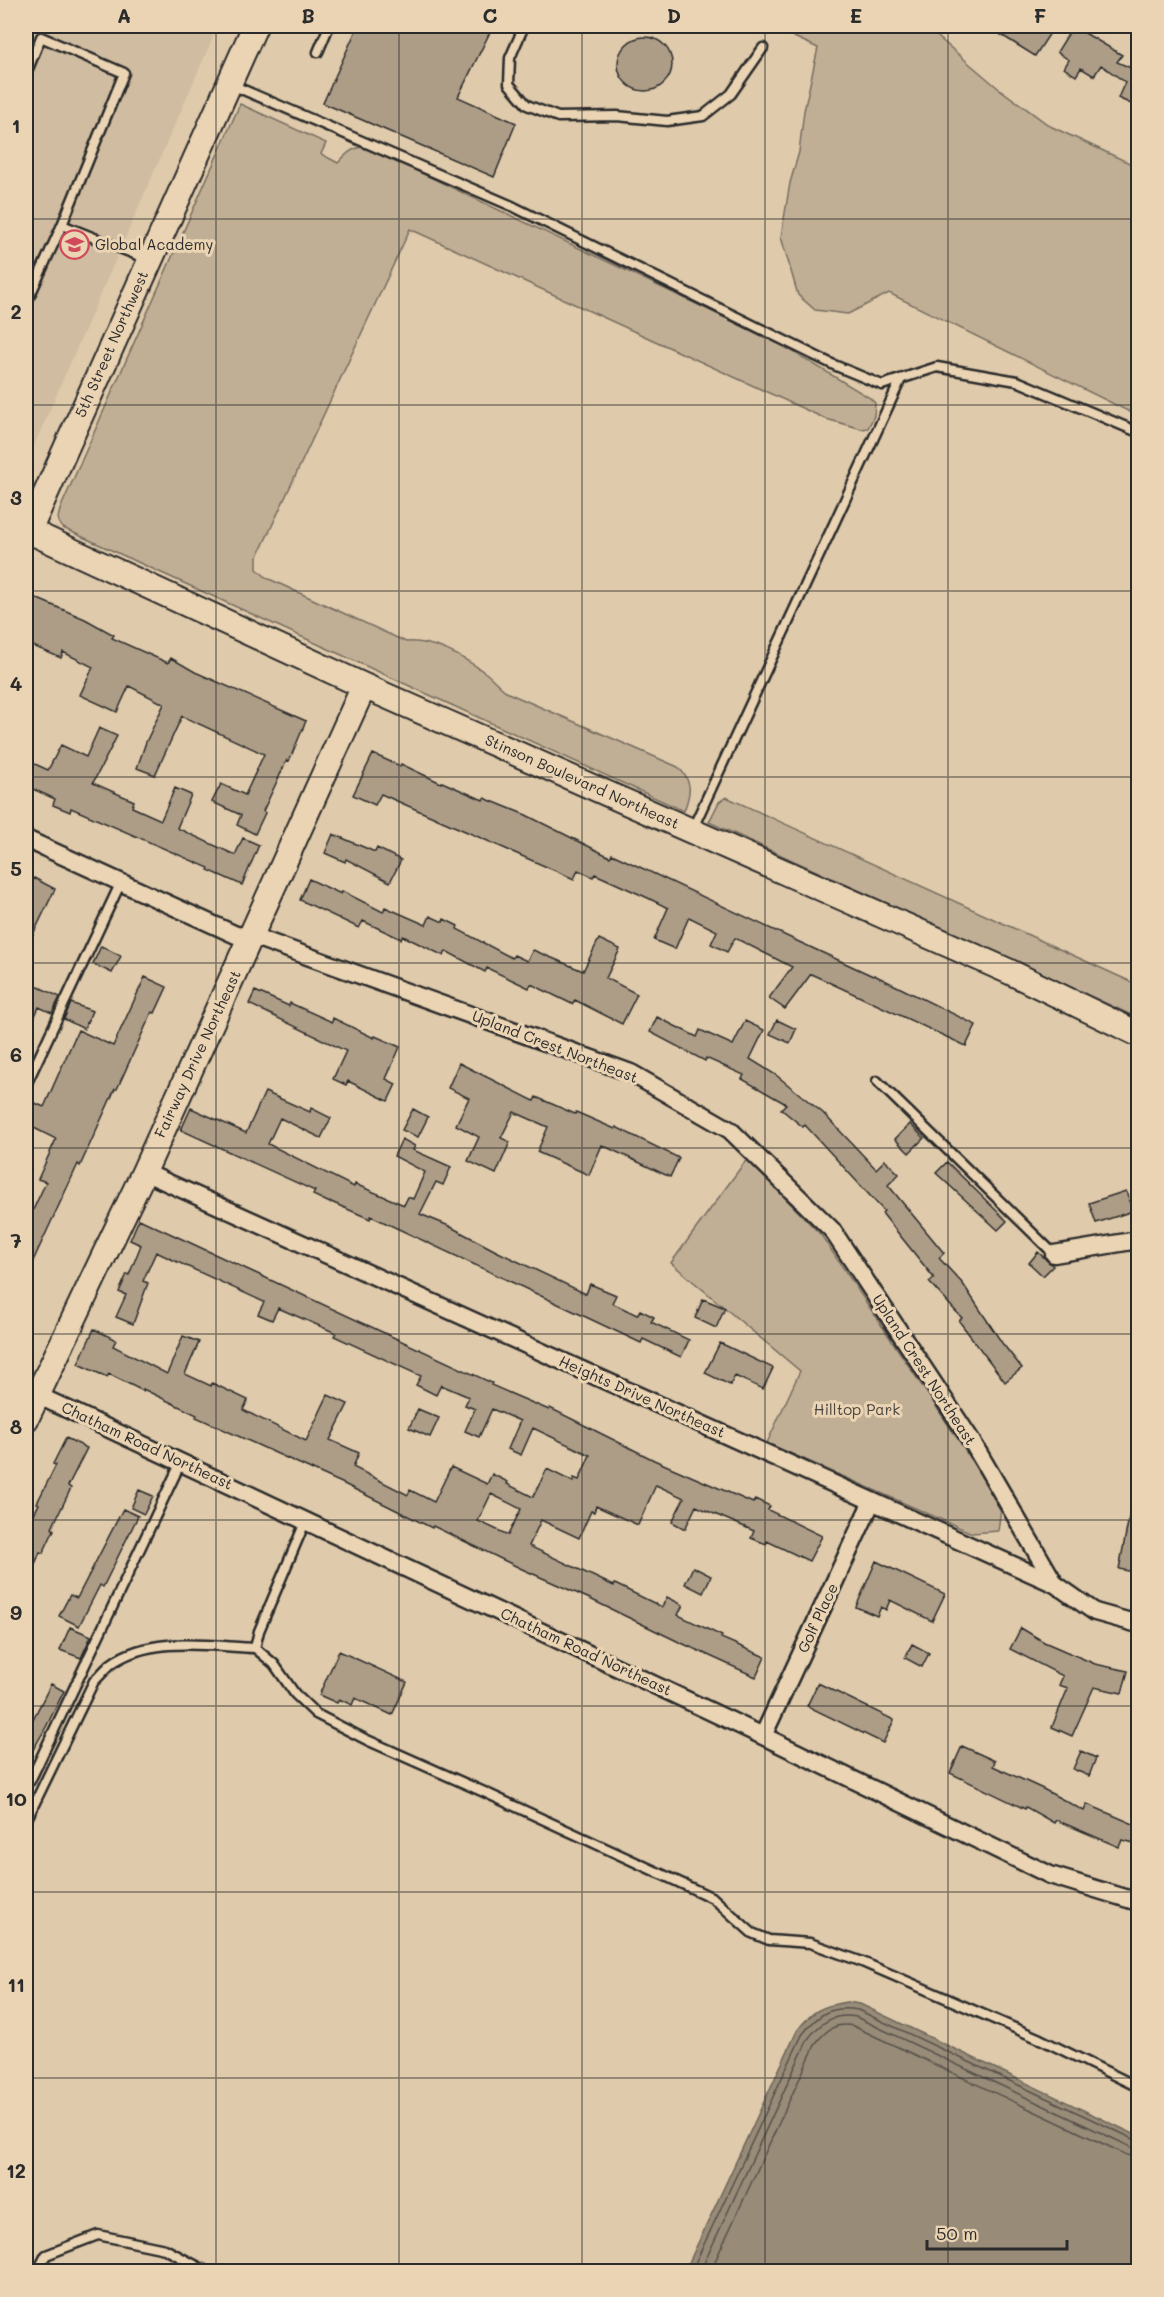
<svg xmlns="http://www.w3.org/2000/svg" width="1164" height="2297" font-family="Mali,sans-serif">
	<style>
		.built { fill: #d0bca0 }
		.green { fill: #c1af95; stroke: #766d60; stroke-width: 1.5 }
		.water { fill: #988b78; stroke: #6c6559; stroke-width: 1.5 }
		.lines { fill: none; stroke-linecap: round; stroke-linejoin: round }
		.shore { stroke: #57514a; stroke-width: 1.5 }
		.building { fill: #ad9d87; stroke: #2b2b2b; stroke-width: 1.5; fill-rule: evenodd }
		.lane-casing { stroke: #2b2b2b; stroke-width: 13 }
		.street-casing { stroke: #2b2b2b; stroke-width: 21 }
		.secondary-casing { stroke: #2b2b2b; stroke-width: 28 }
		.lane { stroke: #ead4b3; stroke-width: 8 }
		.street { stroke: #ead4b3; stroke-width: 16 }
		.secondary { stroke: #ead4b3; stroke-width: 24 }
		.grid { fill: none; stroke: #2b2b2b; stroke-width: 1.5; stroke-opacity: 0.55 }
		.labels { text-anchor: middle; stroke-width: 6; stroke-linejoin: round; paint-order: stroke }
		.poi-label { font-size: 15px; fill: #2b2b2b; stroke: #ead4b3; text-anchor: start }
		.street-label { font-size: 15px; fill: #2b2b2b; stroke: #ead4b3 }
		.park-label { font-size: 15px; fill: #494540; stroke: #ead4b3 }
		.neatline { fill: none; stroke: #2b2b2b; stroke-width: 2 }
		.grid-label { font-size: 20px; text-anchor: middle; font-weight: bold; fill: #2b2b2b }
	</style>
	<rect width="100%" height="100%" fill="#dfcaab"/>
	<filter id="ink" filterUnits="userSpaceOnUse"><feTurbulence type="fractalNoise" baseFrequency=".0167" numOctaves="2"/><feDisplacementMap in="SourceGraphic" scale="12" xChannelSelector="R" yChannelSelector="G"/><feConvolveMatrix kernelMatrix="1 2 1 2 8 2 1 2 1" color-interpolation-filters="sRGB"/></filter>
	<g filter="url(#ink)">
		<path class="built" d="M26 26H218L26 464Z"/>
		<path class="green" d="M770 26H925L998 88 1050 126 1138 167V416L889 293 848 314 815 310 798 295 781 237 790 183 799 152 804 111 818 48Z
			M240 104 326 143 321 154 338 163C347 153 354 146 367 147L782 345 870 398 875 403 874 416 868 428 862 429 826 419 410 229 257 558V569L267 578 406 642C434 640 465 658 487 674 494 680 500 687 508 693L678 767C693 782 691 792 684 811L63 528C56 521 58 516 61 507Z
			M726 797 1138 985V1018L709 822 719 802Z
			M747 1159 821 1235 959 1441 1001 1508 998 1531 972 1533 767 1443 800 1371 671 1263Z"/>
		<path class="water" d="M846 2002 860 2004 1138 2136V2271H685L797 2031C812 2011 821 2006 846 2002Z"/>
		<g class="lines">
			<path class="shore" d="M691 2272 802 2035C818 2014 831 2005 858 2010L1138 2141
				M700 2272 808 2039C821 2022 834 2013 856 2017L1131 2147 1138 2148
				M710 2272 816 2043C826 2030 836 2022 853 2026L1127 2155 1138 2157"/>
		</g>
		<path class="building" d="M358 26H493L458 97 516 123 494 177 323 103Z
			M987 26H1039L1050 33 1035 56Z
			M1073 26 1122 55 1117 62 1131 68 1138 52V107L1118 98 1125 82 1101 65 1094 76 1081 68 1076 76 1064 68 1069 60 1057 52Z
			M618 64a27 27 0 1 1 54 0a27 27 0 1 1-54 0Z
			M26 594 85 619 114 635 112 638 168 663 171 658 195 672 306 721 289 761 287 760 263 811 265 813 255 834 237 825 241 815 212 802 221 784 245 795 264 754 182 716 155 775 137 768 146 742 164 704 129 686 117 712 80 695 93 667 63 652 61 658 26 643Z
			M99 728 117 736 93 783 134 801 132 807 161 820 175 788 191 795 177 828 235 855 243 838 259 845 242 885 208 870 209 868 71 808 70 812 53 805 55 799 26 786V760L48 770 61 745 86 757Z
			M373 754 400 766 401 764 441 783 442 782 483 800 484 798 526 815 610 857 612 854 797 941 873 976 874 975 976 1025 966 1046 811 974 785 1009 769 998 792 967 735 938 727 952 711 944 717 931 689 917 675 949 654 940 668 908 648 898 595 874 593 877 578 870 574 879 381 794 375 805 353 795Z
			M333 834 375 852 377 848 401 860 390 882 346 859 345 862 325 853Z
			M34 878 55 889 26 949V895Z
			M309 879 341 894 342 891 383 912 385 907 426 925 430 916 443 922 444 919 458 926 457 929 512 958 514 955 527 961 533 950 583 971 599 939 620 949 606 978 637 994 622 1024 575 1000 572 1004 531 984 529 988 487 968 485 972 446 951 444 956 403 936 401 939 363 921 359 928 300 900Z
			M101 946 121 956 112 973 93 964Z
			M145 977 167 987 155 1013 152 1012 117 1089H115L80 1166 78 1164 26 1276V1225L46 1182 38 1179 56 1139 26 1124V1099L44 1107 78 1030 113 1046Z
			M26 981 60 997 52 1013 39 1007 26 1036Z
			M255 991 289 1006 290 1003 332 1022 333 1018 374 1038 375 1036 400 1047 386 1079 396 1084 388 1101 348 1081 346 1085 333 1079 346 1051 249 1004Z
			M71 1003 92 1011 84 1029 64 1019Z
			M657 1017 697 1037 700 1030 733 1045 745 1021 764 1030 750 1059 776 1075 823 1113 876 1169 885 1160 899 1174 888 1185 944 1253 939 1258 963 1284 1002 1343 1022 1368 1005 1382 959 1321 962 1318 929 1282 934 1278 882 1213 884 1211 805 1125 803 1127 781 1109 786 1104 742 1079 744 1075 706 1058 705 1061 650 1032Z
			M777 1020 796 1029 790 1043 770 1034Z
			M459 1063 534 1101 536 1097 575 1114 576 1112 615 1129 616 1127 679 1158 670 1177 602 1145 589 1175 537 1152 548 1127 514 1112 501 1138 510 1142 496 1174 468 1161 479 1137 456 1125 469 1098 448 1088Z
			M265 1092 310 1112 311 1108 331 1118 321 1138 280 1118 268 1144 354 1187 355 1184 404 1205 408 1197 413 1199 425 1172 394 1156 402 1139 415 1146 413 1150 451 1167 443 1185 436 1182 420 1214 449 1226 496 1251 586 1294 590 1284 616 1295 612 1303 637 1315 640 1310 654 1317 651 1322 689 1340 681 1357 643 1339 641 1343 371 1216 370 1219 331 1202 330 1203 313 1195 315 1191 181 1130 191 1108 246 1133Z
			M413 1109 428 1117 418 1137 402 1130Z
			M910 1124 924 1138 909 1153 895 1139Z
			M947 1162 1007 1221 998 1230 936 1173Z
			M1126 1191 1133 1211 1096 1223 1089 1203Z
			M139 1219 492 1383 491 1385 549 1410 550 1408 654 1460 753 1503 755 1499 770 1506 768 1510 822 1536 809 1561 767 1541 766 1544 751 1538 754 1531 696 1506 685 1529 672 1522 684 1498 656 1485 638 1525 596 1506 594 1512 591 1511 579 1538 541 1520 529 1546 614 1586 615 1584 662 1607 667 1597 683 1605 678 1615 722 1636 721 1638 765 1657 756 1677 677 1641 590 1599 522 1569 433 1526 432 1528 344 1484 196 1417 197 1415 143 1389V1391L109 1374 107 1377 78 1364 94 1329 116 1340 113 1346 167 1374 183 1336 199 1342 185 1374 211 1386 212 1383 248 1400 243 1410 306 1441 328 1395 348 1404 330 1440 359 1453 353 1467 408 1495 410 1490 434 1502 451 1467 487 1484 492 1474 508 1482 507 1484 533 1497 547 1469 573 1482 574 1478 579 1480 590 1455 533 1428 521 1455 508 1449 520 1421 492 1409 479 1437 465 1431 475 1409 465 1405 469 1397 441 1385 436 1395 416 1385 421 1376 334 1336 336 1333 278 1308 272 1320 258 1314 264 1302 156 1252 143 1281 148 1283 133 1324 116 1317 126 1295 119 1292 127 1274 129 1275 141 1245 130 1240ZM491 1494 521 1509 508 1535 478 1521Z
			M1038 1252 1053 1266 1043 1276 1029 1263Z
			M703 1299 725 1308 716 1328 695 1318Z
			M720 1343 773 1368 763 1389 735 1376 730 1385 705 1373Z
			M418 1409 439 1418 430 1437 409 1428Z
			M66 1438 87 1448 68 1486 71 1488 52 1528 54 1530 43 1553 40 1552 26 1586V1530L39 1504 37 1503 56 1465 53 1464Z
			M139 1490 153 1496 144 1514 131 1508Z
			M1131 1507H1138V1573L1119 1569Z
			M123 1509 138 1516 103 1587 100 1585 79 1626 59 1616 70 1595 77 1598Z
			M876 1561 945 1594 932 1621 890 1600 886 1610 881 1607 877 1616 856 1607Z
			M693 1567 711 1576 703 1593 685 1584Z
			M70 1627 91 1636 81 1658 60 1650Z
			M1021 1628 1044 1642 1095 1664 1128 1671 1122 1693 1094 1687 1072 1736 1052 1727 1068 1688 1059 1685 1063 1676 1010 1649Z
			M912 1644 929 1653 922 1667 905 1658Z
			M339 1651 407 1682 392 1715 355 1698 352 1705 339 1699 337 1703 319 1695Z
			M818 1683 894 1720 883 1743 807 1706Z
			M51 1684 64 1691 45 1729 26 1762V1716L32 1721Z
			M962 1746 995 1761 993 1766 1043 1789 1084 1811 1087 1804 1138 1826V1844L1122 1840 1119 1847 1056 1820 1054 1823 1026 1807 1025 1809 950 1773Z
			M1081 1751 1096 1758 1089 1776 1073 1769Z"/>
		<g class="lines">
			<defs>
				<path id="lane" d="M524 26 510 58 509 84 527 105 558 117 617 116 667 121 703 116 731 94 763 48
					M318 52 329 26
					M26 74 41 37 124 73 62 225
					M232 85 512 206 834 365 882 385 937 367 1017 381 1138 432
					M26 278 35 282
					M26 304 62 225 147 259
					M692 830 901 379
					M877 1081 1054 1254
					M26 1085 121 882
					M306 1520 259 1631 255 1648 274 1664 295 1694 316 1714 367 1740 484 1792 713 1898 752 1933 769 1940 810 1943 860 1961 1040 2039 1138 2087
					M30 1781 181 1462
					M26 1821 94 1681C100 1676 105 1669 111 1664 151 1635 209 1646 255 1648
					M37 2272 46 2255 98 2235 165 2249 208 2272"/>
				<path id="street" d="M26 839 236 935 252 936 631 1073 730 1130 832 1230 971 1440 1055 1584
					M144 1172 1055 1584 1095 1612 1138 1624
					M1054 1254 1138 1240
					M37 1395 763 1736 1050 1875 1138 1902
					M763 1736 872 1501"/>
				<path id="secondary" d="M255 26 29 531 364 686 1008 971 1138 1034
					M26 1419 144 1172 364 686"/>
			</defs>
			<use href="#lane" class="lane-casing"/>
			<use href="#street" class="street-casing"/>
			<use href="#secondary" class="secondary-casing"/>
			<use href="#lane" class="lane"/>
			<use href="#street" class="street"/>
			<use href="#secondary" class="secondary"/>
		</g>
	</g>
	<path class="grid" d="M216 26V2272M399 26V2272M582 26V2272M765 26V2272M948 26V2272M26 219H1138M26 405H1138M26 591H1138M26 777H1138M26 963H1138M26 1148H1138M26 1334H1138M26 1520H1138M26 1706H1138M26 1892H1138M26 2078H1138"/>
	<defs>
		<symbol id="school-ring" viewBox="-11 -11 22 22"><circle r="9.5" fill="#ead4b3" stroke="#d1495b" stroke-width="1.5"/><path d="M0-5L7-2L0 1L-7-2ZM-4 1L0 2.5L4 1V4Q0 6-4 4Z" fill="#d1495b"/></symbol>
	</defs>
	<g fill-rule="evenodd">
		<use href="#school-ring" x="58" y="228" width="33" height="33"/>
	</g>
	<g class="labels">
		<g class="poi-label">
			<text x="95" y="250">Global Academy</text>
		</g>
		<g class="street-label">
			<text transform="translate(112 344) rotate(-66)" y="5">5th Street Northwest</text>
			<text transform="translate(582 782) rotate(24)" y="5">Stinson Boulevard Northeast</text>
			<text transform="translate(555 1047) rotate(21)" y="5">Upland Crest Northeast</text>
			<text transform="translate(198 1054) rotate(-65)" y="5">Fairway Drive Northeast</text>
			<text transform="translate(924 1370) rotate(57)" y="5">Upland Crest Northeast</text>
			<text transform="translate(642 1397) rotate(24)" y="5">Heights Drive Northeast</text>
			<text transform="translate(147 1446) rotate(25)" y="5">Chatham Road Northeast</text>
			<text transform="translate(818 1618) rotate(-65)" y="5">Golf Place</text>
			<text transform="translate(586 1652) rotate(25)" y="5">Chatham Road Northeast</text>
		</g>
		<g class="park-label">
			<text x="857" y="1415">Hilltop Park</text>
		</g>
	</g>
	<rect width="1164" height="2297" fill="none" stroke="#ead4b3" stroke-width="66"/>
	<path d="M927 2240v9h140v-9" fill="none" stroke="#2b2b2b" stroke-width="3"/>
	<text x="936" y="2240" font-size="18" fill="#2b2b2b" stroke="#ead4b3" stroke-width="4.5" paint-order="stroke">50 m</text>
	<rect x="33" y="33" width="1098" height="2231" class="neatline"/>
	<g class="grid-label">
		<text x="124" y="23">A</text>
		<text x="308" y="23">B</text>
		<text x="490" y="23">C</text>
		<text x="674" y="23">D</text>
		<text x="856" y="23">E</text>
		<text x="1040" y="23">F</text>
		<text x="16" y="133">1</text>
		<text x="16" y="319">2</text>
		<text x="16" y="505">3</text>
		<text x="16" y="691">4</text>
		<text x="16" y="876">5</text>
		<text x="16" y="1062">6</text>
		<text x="16" y="1248">7</text>
		<text x="16" y="1434">8</text>
		<text x="16" y="1620">9</text>
		<text x="16" y="1806">10</text>
		<text x="16" y="1992">11</text>
		<text x="16" y="2178">12</text>
	</g>
</svg>
